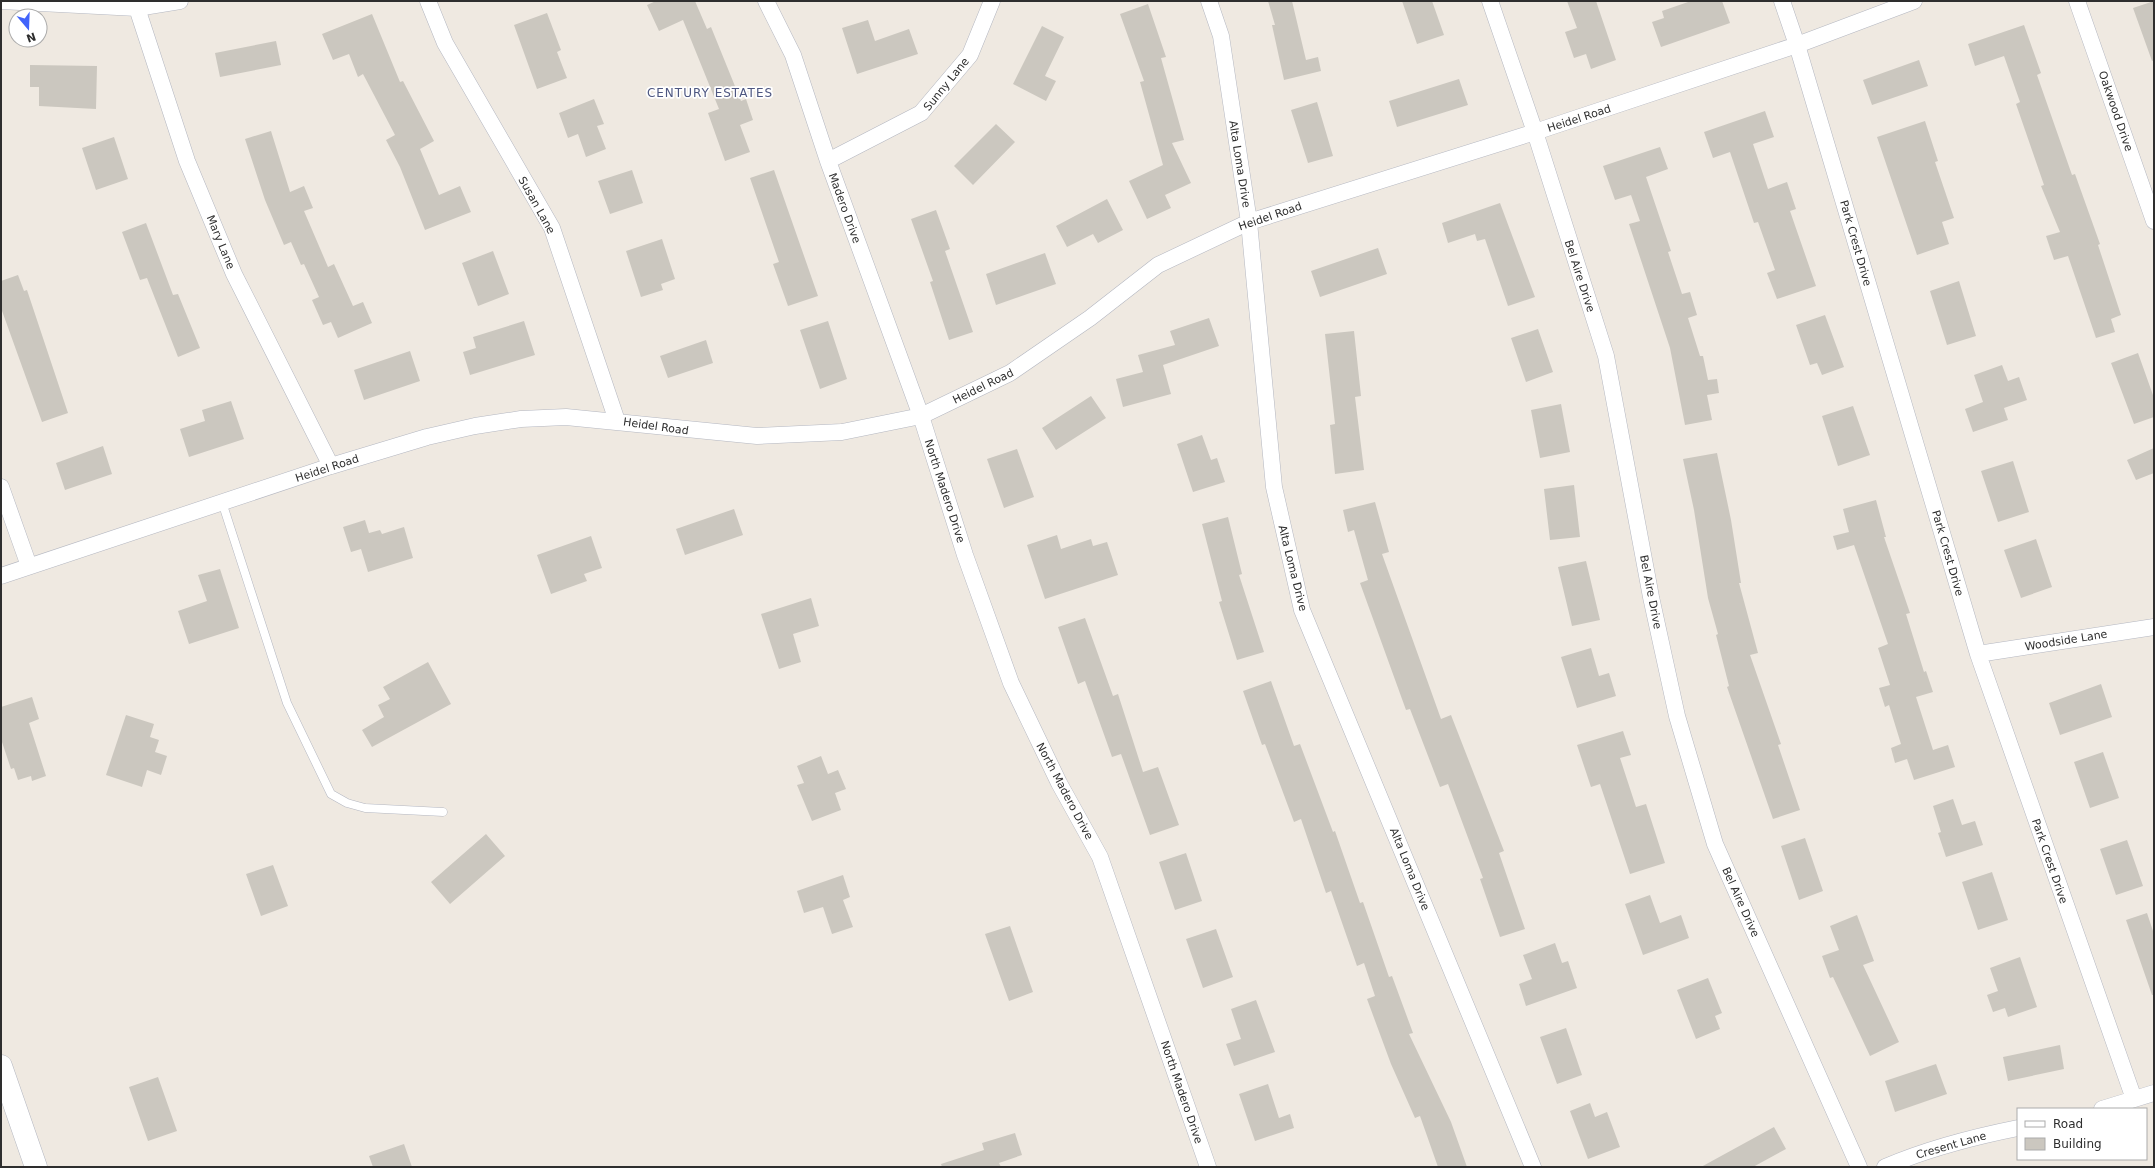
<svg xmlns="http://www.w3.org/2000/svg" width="2155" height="1168" font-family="'DejaVu Sans',sans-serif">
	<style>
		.building { fill: #cbc7bf }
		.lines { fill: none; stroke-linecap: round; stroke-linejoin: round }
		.lane-casing { stroke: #b4b7c1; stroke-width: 9 }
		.street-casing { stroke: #b4b7c1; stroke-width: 17 }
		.secondary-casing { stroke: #b4b7c1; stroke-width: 23 }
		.lane { stroke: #fff; stroke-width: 8 }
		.street { stroke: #fff; stroke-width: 16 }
		.secondary { stroke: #fff; stroke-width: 22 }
		.labels { text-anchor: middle; stroke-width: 3.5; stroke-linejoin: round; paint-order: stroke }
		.street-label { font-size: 11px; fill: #2e2e2e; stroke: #fff }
		.neighbourhood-label { font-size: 12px; letter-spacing: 1px; fill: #4d5680; stroke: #fff }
	</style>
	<rect width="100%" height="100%" fill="#efe9e1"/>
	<path class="building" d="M656 1H695L707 29 711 27 741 101 746 99 753 120 740 125 750 152 725 161 708 113 719 109 683 20 659 31 647 5Z
		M1268 1H1292L1306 60 1318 57 1321 71 1284 80 1272 25H1275Z
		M1402 1H1432L1444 35 1417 44Z
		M1567 1H1596L1616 60 1591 69 1586 54 1574 58 1565 32 1577 28Z
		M1691 1H1722L1730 23 1661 47 1652 22 1664 18 1662 11Z
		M2154 1V60L2152 61 2133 8Z
		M1148 4 1166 57 1161 58 1184 140 1172 143 1191 183 1165 195 1171 208 1147 219 1129 181 1163 165 1140 82 1144 81 1120 14Z
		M547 13 561 50 557 52 567 78 537 89 514 25Z
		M372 14 400 82 403 81 434 141 420 149 439 195 460 186 471 212 425 230 400 167 386 140 395 135 363 74 358 77 349 54 333 60 322 34Z
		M868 20 875 41 909 29 918 54 857 74 842 28Z
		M2024 25 2041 73 2037 75 2072 175 2075 174 2100 244 2098 245 2121 315 2111 319 2115 332 2096 338 2068 256 2054 260 2046 236 2060 232 2041 186 2044 185 2016 104 2020 102 2004 56 1975 66 1968 44Z
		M1042 26 1064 37 1045 76 1056 81 1046 101 1013 84Z
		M276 41 281 65 220 77 215 53Z
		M1919 60 1928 86 1872 105 1863 80Z
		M30 65 97 66 96 109 39 106V87H30Z
		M1459 79 1468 105 1397 127 1389 101Z
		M594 99 604 124 597 126 606 149 586 157 578 134 568 138 559 113Z
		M1317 102 1333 156 1308 163 1291 110Z
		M1765 111 1774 137 1753 144 1768 189 1787 182 1796 209 1790 211 1816 286 1777 299 1767 273 1775 270 1758 222 1754 223 1730 152 1713 158 1704 132Z
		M1925 121 1938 161 1935 162 1954 218 1942 222 1949 244 1917 255 1877 137Z
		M996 124 1015 142 973 185 954 166Z
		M271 131 290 192 304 186 313 208 304 211 328 267 334 264 353 306 363 302 372 323 338 338 331 322 323 325 312 300 319 297 304 264 301 265 291 242 284 245 265 200 245 139Z
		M114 137 128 179 96 190 82 148Z
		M1660 147 1668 169 1646 177 1671 251 1668 252 1682 294 1690 292 1697 315 1688 318 1700 356H1703L1708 380 1717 379 1719 393 1707 395 1712 420 1685 425 1670 348 1629 224 1640 221 1631 195 1615 200 1603 166Z
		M632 170 643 203 610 214 598 181Z
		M774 170 818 296 788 306 773 264 779 262 750 178Z
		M1107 199 1123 230 1098 243 1093 234 1067 247 1056 226Z
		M1500 203 1535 297 1508 306 1485 239 1477 241 1475 234 1448 243 1442 223Z
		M936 210 950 249 945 251 973 332 949 340 930 282 933 281 911 219Z
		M146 223 173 295 178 294 200 348 178 357 147 278 140 280 122 232Z
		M662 239 675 279 661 284 663 290 641 297 626 251Z
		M1378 248 1387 274 1320 297 1311 271Z
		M493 251 509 294 478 306 462 263Z
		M1045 253 1056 284 996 305 986 274Z
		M18 275 24 291 27 290 68 413 42 422 1 308V281Z
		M1959 281 1976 336 1947 345 1930 291Z
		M1825 315 1844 367 1822 375 1817 363 1810 365 1796 325Z
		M1209 318 1219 346 1163 365 1171 394 1123 407 1116 379 1143 372 1138 355 1175 345 1170 331Z
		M524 321 535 355 470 375 463 352 476 348 473 337Z
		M828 321 847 379 820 389 800 330Z
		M1538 329 1553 372 1526 382 1511 338Z
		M1354 331 1361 396 1355 397 1364 470 1335 474 1330 425 1335 424 1325 334Z
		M706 340 713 363 668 378 660 356Z
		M410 351 420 381 364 400 354 370Z
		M2138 353 2154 398V417L2134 424 2111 363Z
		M2002 365 2008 381 2019 377 2027 400 2004 408 2008 420 1973 432 1965 409 1983 402 1974 375Z
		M1091 396 1106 418 1056 450 1042 428Z
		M231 401 244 439 189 457 180 429 205 421 202 410Z
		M1561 404 1570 452 1540 458 1531 410Z
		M1853 406 1870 455 1838 466 1822 416Z
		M1202 435 1211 460 1217 458 1225 482 1193 492 1177 444Z
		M103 446 112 474 65 490 56 463Z
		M2154 448V473L2136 480 2127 460Z
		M1017 449 1034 497 1004 508 987 459Z
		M1717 453 1731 520 1741 583H1739L1758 653 1750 655 1781 744 1778 745 1800 810 1773 819 1727 687 1729 686 1716 635 1718 634 1708 598 1694 510 1683 459Z
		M2013 461 2029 512 1998 522 1981 471Z
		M1574 485 1580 537 1550 540 1544 489Z
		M1876 500 1886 537H1884L1910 613 1906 614 1924 672 1926 671 1933 692 1916 697 1933 750 1948 745 1955 767 1914 780 1907 759 1895 763 1891 748 1901 744 1889 705 1885 707 1879 688 1890 685 1878 648 1888 644 1854 545 1837 550 1833 536 1849 532 1843 509Z
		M1375 502 1389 552 1382 554 1441 719 1451 715 1504 851 1499 853 1525 929 1500 937 1480 879 1483 878 1448 784 1440 787 1410 709 1406 710 1360 583 1368 580 1354 530 1348 532 1343 510Z
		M734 509 743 535 685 555 676 529Z
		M1228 517 1242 574 1239 575 1264 652 1237 660 1219 602 1222 601 1202 524Z
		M365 520 369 533 380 530 382 534 404 527 413 558 368 572 361 549 351 552 343 527Z
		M1057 535 1061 549 1091 539 1093 546 1107 542 1118 575 1045 599 1027 545Z
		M591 536 602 568 584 574 587 581 551 594 537 555Z
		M2036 539 2052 587 2021 598 2004 550Z
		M1586 561 1600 620 1572 626 1558 567Z
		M220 569 239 628 189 644 178 611 207 601 198 575Z
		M811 598 819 626 793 634 801 662 779 669 761 614Z
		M1085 618 1113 696 1118 694 1143 772 1158 767 1179 825 1150 835 1121 754 1112 757 1085 681 1078 684 1058 627Z
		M1591 648 1599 676 1609 673 1616 696 1577 708 1561 657Z
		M428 662 451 704 372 747 362 730 384 717 378 705 390 699 383 687Z
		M1271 681 1294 746 1300 744 1333 832 1335 831 1360 903 1363 902 1389 977 1392 976 1413 1033 1409 1034 1451 1122 1467 1167H1438L1420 1116 1415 1118 1391 1064 1367 999 1375 996 1364 963 1357 966 1331 891 1326 893 1301 819 1294 822 1265 744 1262 745 1243 691Z
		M2101 684 2112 717 2060 735 2049 703Z
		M32 697 39 719 29 723 46 776 32 781 31 776 18 780 14 768 11 769 1 739V707Z
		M126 715 154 724 150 737 159 740 155 752 167 756 161 775 147 770 142 787 106 775Z
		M1623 731 1631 755 1620 758 1636 807 1646 804 1665 863 1630 874 1600 784 1591 787 1577 745Z
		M2103 752 2119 798 2090 808 2074 762Z
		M821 756 828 774 838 770 846 789 835 793 841 810 812 821 797 785 804 783 797 766Z
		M1953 799 1962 825 1975 821 1983 845 1946 857 1938 833 1941 832 1933 806Z
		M486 834 505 856 450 904 431 882Z
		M1805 838 1823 891 1799 900 1781 846Z
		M2127 840 2143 886 2116 895 2100 849Z
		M1186 853 1202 901 1175 910 1159 862Z
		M273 865 288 906 261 916 246 874Z
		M1992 872 2008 920 1978 930 1962 882Z
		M843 875 850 897 843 900 853 927 832 934 823 907 804 913 797 891Z
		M1650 895 1660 923 1681 915 1689 938 1643 955 1625 904Z
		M2147 913 2154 934V995H2152L2126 920Z
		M1857 915 1874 961 1863 965 1899 1042 1870 1056 1833 977 1830 978 1822 956 1839 950 1830 926Z
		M1010 926 1033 992 1009 1001 985 934Z
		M1216 929 1233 977 1203 988 1186 939Z
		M1555 943 1562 963 1568 961 1577 988 1526 1006 1519 984 1532 979 1523 955Z
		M2020 957 2037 1007 2008 1017 2005 1008 1993 1012 1987 995 1998 991 1990 968Z
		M1708 978 1722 1013 1715 1016 1720 1029 1696 1039 1677 990Z
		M1256 1000 1275 1052 1234 1066 1226 1044 1241 1039 1231 1009Z
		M1566 1028 1582 1075 1557 1084 1540 1037Z
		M2060 1045 2064 1069 2008 1081 2003 1057Z
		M1936 1064 1947 1094 1895 1112 1885 1081Z
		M158 1077 177 1131 148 1141 129 1087Z
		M1268 1084 1279 1118 1290 1114 1294 1128 1255 1141 1239 1094Z
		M1590 1103 1595 1117 1607 1112 1620 1147 1588 1159 1570 1111Z
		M1774 1127 1786 1149 1753 1167H1701Z
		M1015 1133 1022 1155 999 1163 1001 1167H942L941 1164 984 1150 982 1143Z
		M404 1144 412 1167H373L369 1156Z"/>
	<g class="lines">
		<defs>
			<path id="lane" d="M222 502 287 703 331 794 347 803 365 808 443 812"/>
			<path id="street" d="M1 1 137 8 180 1
				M428 1 445 43 552 228 617 421
				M766 1 793 55 828 161 921 416 965 555 1011 683 1059 783 1100 857 1208 1167
				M1209 1 1221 36 1249 222 1274 487 1302 610 1533 1167
				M1490 1 1535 132 1606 356 1651 597 1677 716 1715 844 1859 1167
				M1782 1 1797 45 1978 654 2134 1099
				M2077 1 2154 221
				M137 8 187 161 234 274 331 466
				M828 161 921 113 970 55 992 1
				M1 487 29 566
				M1 576 331 466 427 437 475 426 521 419 566 417 757 436 842 432 921 416 1010 373 1090 318 1158 265 1249 222 1535 132 1797 45 1914 1
				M1978 654 2154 627
				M2102 1109 2154 1093
				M1885 1167C1927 1149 1973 1137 2018 1128"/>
			<path id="secondary" d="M1 1066 36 1167"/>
		</defs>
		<use href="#lane" class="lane-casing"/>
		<use href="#street" class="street-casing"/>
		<use href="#secondary" class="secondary-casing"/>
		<use href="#lane" class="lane"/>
		<use href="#street" class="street"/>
		<use href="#secondary" class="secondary"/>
	</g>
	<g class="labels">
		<g class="street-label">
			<text transform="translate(946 84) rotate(-51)" y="4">Sunny Lane</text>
			<text transform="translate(2116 111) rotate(71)" y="4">Oakwood Drive</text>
			<text transform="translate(1579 118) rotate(-18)" y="4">Heidel Road</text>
			<text transform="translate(1240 164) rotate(81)" y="4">Alta Loma Drive</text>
			<text transform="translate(537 205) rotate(61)" y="4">Susan Lane</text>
			<text transform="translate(845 208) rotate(70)" y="4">Madero Drive</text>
			<text transform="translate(1270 216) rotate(-19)" y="4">Heidel Road</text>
			<text transform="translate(221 242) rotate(68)" y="4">Mary Lane</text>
			<text transform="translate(1856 243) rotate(74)" y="4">Park Crest Drive</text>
			<text transform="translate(1580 276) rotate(72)" y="4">Bel Aire Drive</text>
			<text transform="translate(983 386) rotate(-26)" y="4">Heidel Road</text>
			<text transform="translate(656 426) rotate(8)" y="4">Heidel Road</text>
			<text transform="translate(327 468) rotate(-18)" y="4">Heidel Road</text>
			<text transform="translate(945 491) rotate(72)" y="4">North Madero Drive</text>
			<text transform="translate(1948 553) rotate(74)" y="4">Park Crest Drive</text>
			<text transform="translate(1293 568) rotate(76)" y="4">Alta Loma Drive</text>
			<text transform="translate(1651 592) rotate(79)" y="4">Bel Aire Drive</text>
			<text transform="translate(2066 640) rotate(-9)" y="4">Woodside Lane</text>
			<text transform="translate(1065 791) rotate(62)" y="4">North Madero Drive</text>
			<text transform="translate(2050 861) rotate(71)" y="4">Park Crest Drive</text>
			<text transform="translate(1410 869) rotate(68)" y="4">Alta Loma Drive</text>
			<text transform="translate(1741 902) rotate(66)" y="4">Bel Aire Drive</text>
			<text transform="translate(1182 1092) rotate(71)" y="4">North Madero Drive</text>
			<text transform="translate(1951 1145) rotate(-16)" y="4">Cresent Lane</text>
		</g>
		<g class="neighbourhood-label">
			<text x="710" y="97">CENTURY ESTATES</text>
		</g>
	</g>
	<rect width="2155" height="1168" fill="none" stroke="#2e2e2e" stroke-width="4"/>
	<rect x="2017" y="1108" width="130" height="52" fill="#ffffff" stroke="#ababab"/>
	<rect x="2025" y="1121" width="20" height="6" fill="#ffffff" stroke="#ababab"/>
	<text x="2053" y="1128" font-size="12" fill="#2e2e2e">Road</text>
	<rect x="2025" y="1138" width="20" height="12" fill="#cbc7bf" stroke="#ababab"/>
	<text x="2053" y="1148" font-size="12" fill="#2e2e2e">Building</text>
	<g transform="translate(28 28) rotate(161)"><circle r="19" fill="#ffffff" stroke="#ababab"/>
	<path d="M0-3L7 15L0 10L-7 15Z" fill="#4264fb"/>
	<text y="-6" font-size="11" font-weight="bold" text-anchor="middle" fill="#2e2e2e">N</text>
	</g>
</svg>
